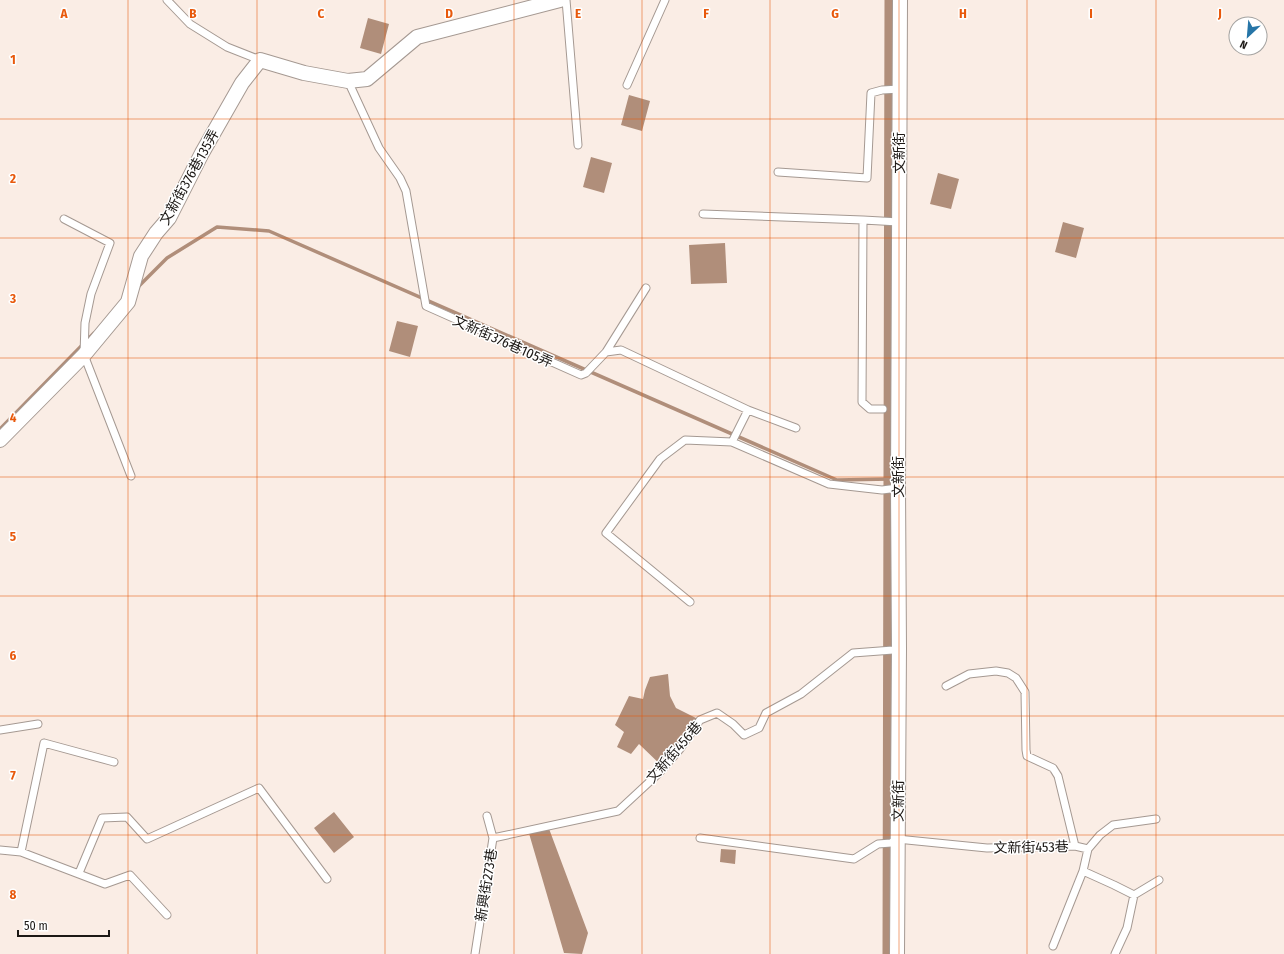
<svg xmlns="http://www.w3.org/2000/svg" width="1284" height="954" font-family="'Fira Sans Condensed','Noto Sans TC',sans-serif">
	<style>
		.water { fill: #b08e7a }
		.lines { fill: none; stroke-linecap: round; stroke-linejoin: round }
		.stream { stroke: #b08e7a; stroke-width: 3.5 }
		.canal { stroke: #b08e7a; stroke-width: 13 }
		.service-casing { stroke: #a59992; stroke-width: 9 }
		.minor-casing { stroke: #a59992; stroke-width: 16 }
		.service { stroke: #fff; stroke-width: 7 }
		.minor { stroke: #fff; stroke-width: 14 }
		.grid { fill: none; stroke: #e8590c; stroke-width: 1; stroke-opacity: 0.55 }
		.labels { text-anchor: middle; stroke-width: 3; stroke-linejoin: round; paint-order: stroke }
		.street-label { font-size: 14px; fill: #1c1815; stroke: #fff }
		.grid-label { font-size: 13px; text-anchor: middle; font-weight: bold; fill: #e8590c; stroke: #fff; stroke-width: 3; stroke-linejoin: round; paint-order: stroke }
	</style>
	<rect width="100%" height="100%" fill="#faede5"/>
	<path class="water" d="M368 18 389 24 381 54 360 48Z
		M629 95 650 101 642 131 621 125Z
		M591 157 612 163 604 193 583 187Z
		M938 173 959 179 951 209 930 204Z
		M1063 222 1084 228 1076 258 1055 252Z
		M725 243 727 283 691 284 689 245Z
		M397 321 418 326 410 357 389 351Z
		M668 674 670 696 676 708 700 720 664 768 639 744 631 754 617 747 624 732 615 725 629 696 643 699 645 690 650 677Z
		M334 812 354 837 334 853 314 828Z
		M548 826 588 933 582 954 564 953 528 830Z
		M721 849 736 850 735 864 720 862Z"/>
	<g class="lines">
		<path class="stream" d="M137 288 167 258 217 227 269 231 837 480 890 479
			M0 429 94 333"/>
		<path class="canal" d="M889 954 891 0"/>
		<defs>
			<path id="service" d="M167 0 190 24 227 47 260 60
				M566 0 578 145
				M348 81 379 148 400 178 406 191 426 306 581 375 586 373 606 352 621 350 748 410 796 428
				M627 85 665 0
				M778 172 867 178 871 93 882 90 900 89
				M703 214 863 220 862 402 870 409H883
				M64 219 110 243 91 294 85 323 84 355 131 476
				M863 220 899 222
				M606 352 646 288
				M732 442 748 410
				M690 602 606 533 660 459 685 440 732 442 829 484 882 490 898 488
				M946 686 969 674 996 671 1008 673 1016 678 1025 692 1026 750 1027 756 1053 768 1058 776 1075 846
				M0 730 38 724
				M493 838 618 811 659 773 680 749 700 720 717 713 733 724 744 735 759 728 766 713 801 694 853 653 893 650 899 648
				M700 838 854 859 878 844 891 843 897 839 987 848 1075 846 1088 849 1100 835 1113 825 1156 819
				M0 850 21 852 105 884 130 875 167 915
				M21 852 44 743 114 762
				M1083 871 1114 885 1134 895 1127 928 1115 954
				M79 873 102 818 127 817 147 839 259 788 327 879
				M1134 895 1159 880
				M1053 946 1083 871 1088 849
				M475 954 493 838 487 816"/>
			<path id="minor" d="M0 440 84 355 128 302 141 256 156 233 169 218 202 153 242 83 260 60 304 73 348 81 367 79 417 37 560 0
				M897 954 899 648 898 488 900 0"/>
		</defs>
		<use href="#service" class="service-casing"/>
		<use href="#minor" class="minor-casing"/>
		<use href="#service" class="service"/>
		<use href="#minor" class="minor"/>
	</g>
	<path class="grid" d="M128 0V954M257 0V954M385 0V954M514 0V954M642 0V954M770 0V954M899 0V954M1027 0V954M1156 0V954M0 119H1284M0 238H1284M0 358H1284M0 477H1284M0 596H1284M0 716H1284M0 835H1284"/>
	<g class="labels">
		<g class="street-label">
			<text transform="translate(899 153) rotate(-90)" y="5">文新街</text>
			<text transform="translate(189 177) rotate(-61)" y="5">文新街376巷135弄</text>
			<text transform="translate(503 341) rotate(24)" y="5">文新街376巷105弄</text>
			<text transform="translate(898 477) rotate(-90)" y="5">文新街</text>
			<text transform="translate(674 752) rotate(-49)" y="5">文新街456巷</text>
			<text transform="translate(898 801) rotate(-89)" y="5">文新街</text>
			<text transform="translate(1031 847) rotate(-1)" y="5">文新街453巷</text>
			<text transform="translate(486 885) rotate(-81)" y="5">新興街273巷</text>
		</g>
	</g>
	<g class="grid-label">
		<text x="64" y="18">A</text>
		<text x="193" y="18">B</text>
		<text x="321" y="18">C</text>
		<text x="449" y="18">D</text>
		<text x="578" y="18">E</text>
		<text x="706" y="18">F</text>
		<text x="835" y="18">G</text>
		<text x="963" y="18">H</text>
		<text x="1091" y="18">I</text>
		<text x="1220" y="18">J</text>
		<text x="13" y="64">1</text>
		<text x="13" y="183">2</text>
		<text x="13" y="303">3</text>
		<text x="13" y="422">4</text>
		<text x="13" y="541">5</text>
		<text x="13" y="660">6</text>
		<text x="13" y="780">7</text>
		<text x="13" y="899">8</text>
	</g>
	<g transform="translate(1248 36) rotate(206)"><circle r="19" fill="#ffffff" stroke="#a4a3a1"/>
	<path d="M0-3L7 15L0 10L-7 15Z" fill="#2675a7"/>
	<text y="-6" font-size="11" font-weight="bold" text-anchor="middle" fill="#1c1815">N</text>
	</g>
	<path d="M18 930v6h91v-6" fill="none" stroke="#1c1815" stroke-width="2"/>
	<text x="24" y="930" font-size="12" fill="#1c1815" stroke="#ffffff" stroke-width="3" paint-order="stroke">50 m</text>
</svg>
